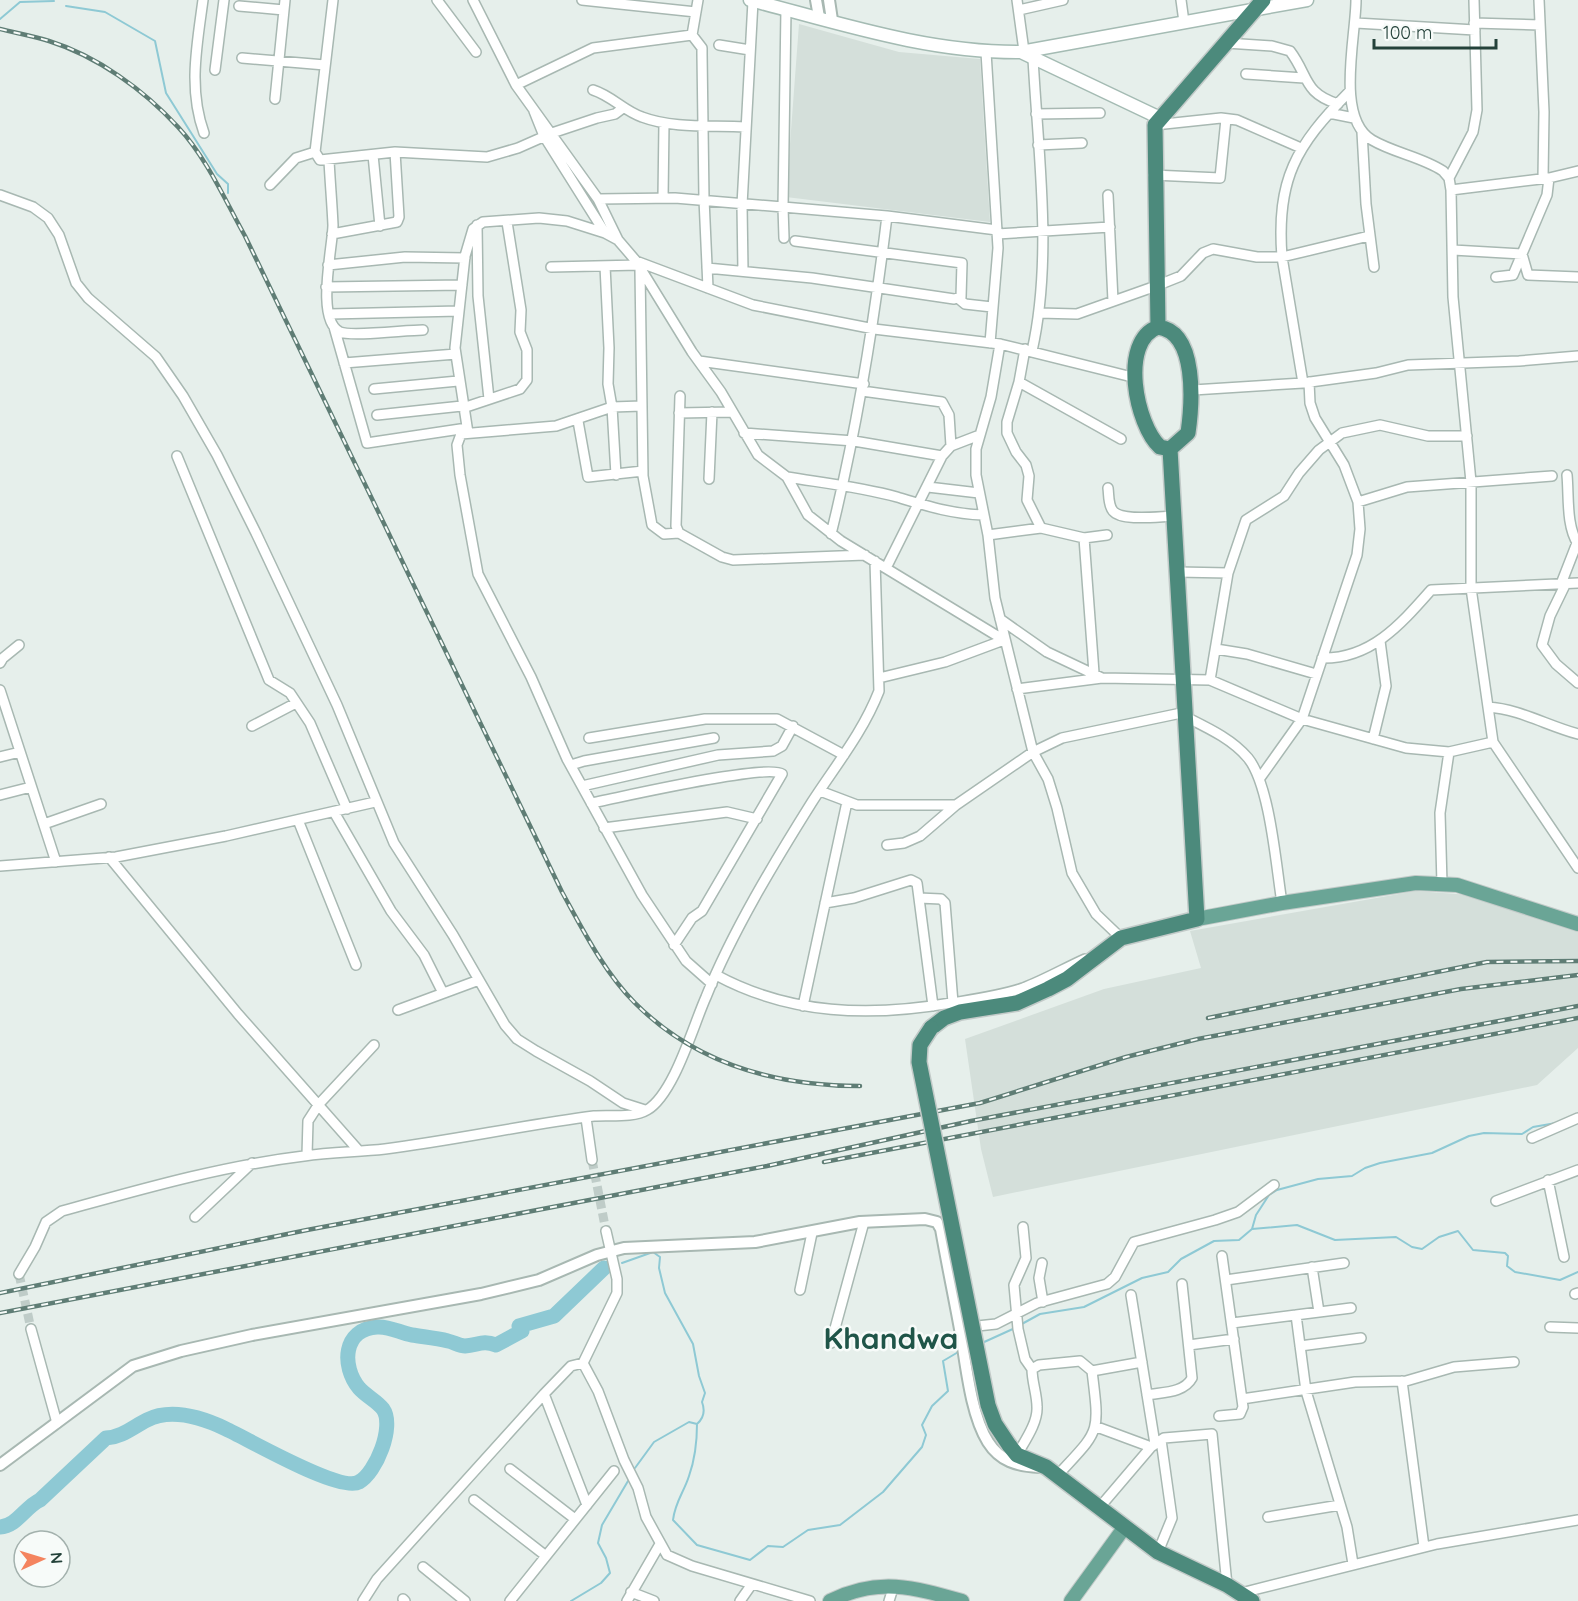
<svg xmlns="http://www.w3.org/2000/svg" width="1578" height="1601" font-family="Quicksand,sans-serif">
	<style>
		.built { fill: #d4dfda }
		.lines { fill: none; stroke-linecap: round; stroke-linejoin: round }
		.stream { stroke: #8ec9d4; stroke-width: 2 }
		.river { stroke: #8ec9d4; stroke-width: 15 }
		.minor-tunnel { stroke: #bfccc8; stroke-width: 9; stroke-dasharray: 9 4.5; stroke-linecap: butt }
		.minor-casing { stroke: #a8b8b2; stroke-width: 12 }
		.tertiary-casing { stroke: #a8b8b2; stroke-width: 14 }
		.secondary-casing { stroke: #a4bbb3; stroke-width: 15 }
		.primary-casing { stroke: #c2cac8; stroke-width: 16 }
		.trunk-casing { stroke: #c2cac8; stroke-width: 18 }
		.minor { stroke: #fff; stroke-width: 9 }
		.tertiary { stroke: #fff; stroke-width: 10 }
		.secondary { stroke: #fff; stroke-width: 12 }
		.primary { stroke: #6aa596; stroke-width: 14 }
		.trunk { stroke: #4c8a7c; stroke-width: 15 }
		.rail-casing { stroke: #5f7d75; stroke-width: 4.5 }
		.rail { stroke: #f7fbf9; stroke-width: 2; stroke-dasharray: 7; stroke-linecap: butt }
		.trunk-bridge-casing { stroke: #c2cac8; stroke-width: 18; stroke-linecap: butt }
		.trunk-bridge { stroke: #4c8a7c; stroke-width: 15 }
		.labels { text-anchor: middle; stroke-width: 5; stroke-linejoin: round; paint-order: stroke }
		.town-label { font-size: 30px; font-weight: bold; fill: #1f5548; stroke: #f7fbf9 }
	</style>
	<rect width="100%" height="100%" fill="#e6efeb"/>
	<path class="built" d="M799 24 899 52 980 59 990 222 786 197Z
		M1416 891 1470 895 1578 929V1048L1537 1085 993 1197 981 1149 965 1039 1104 989 1201 968 1190 931Z"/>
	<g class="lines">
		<path class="stream" d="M66 6 105 12 155 41 166 93 217 174 228 184V193
			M0 19 20 2 54 1
			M1252 1229 1256 1215 1269 1195 1277 1190 1318 1179 1352 1176 1365 1168 1380 1163 1432 1153 1469 1136 1484 1133 1522 1134 1533 1127 1556 1123
			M622 1263 653 1252 660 1257 659 1268 665 1293 693 1344 699 1376 705 1393 702 1402C705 1410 704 1418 697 1424L689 1422 654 1442 635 1468
			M1020 1325 1040 1314 1084 1307 1142 1278 1168 1272 1181 1259 1214 1241 1239 1240 1252 1229 1297 1225 1335 1240 1396 1237 1412 1247 1422 1249 1439 1237 1458 1231 1473 1250 1505 1253 1508 1256 1507 1266 1515 1272 1560 1280 1578 1272
			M982 1343 1015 1328
			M697 1424C697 1441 695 1459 689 1476 684 1492 675 1502 673 1520L697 1545 750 1560 768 1546 783 1547 808 1530 840 1525 883 1492 922 1447 926 1435 922 1425 932 1406 948 1391 943 1361 960 1351
			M571 1601 601 1583 610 1573 606 1558 598 1543 602 1525 628 1481"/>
		<path class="river" d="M0 1527C17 1526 25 1507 40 1500L106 1438C122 1437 133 1427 147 1420 171 1408 203 1418 226 1429 248 1439 340 1493 359 1482 376 1473 395 1426 383 1409 377 1401 366 1396 359 1388 341 1366 343 1329 377 1327 390 1326 400 1333 412 1335 424 1337 436 1338 448 1341 453 1342 460 1346 465 1346 478 1345 483 1340 496 1345L522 1331 519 1326 554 1316 604 1268"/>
		<path class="minor-tunnel" d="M592 1160 606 1231
			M19 1274 31 1329"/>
		<defs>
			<path id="minor" d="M203 0C197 45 188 89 204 133
				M333 0 315 152 320 160 395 152 487 157 518 148 552 133 597 118 615 114 623 108
				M437 0 476 52
				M473 0 516 85 598 199 618 240
				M582 0 696 12
				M698 0 692 35 702 48V54L704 199 708 288
				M1017 0 1024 51
				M1181 0 1184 22
				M1356 0C1356 37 1335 118 1372 140 1394 153 1422 157 1443 171L1449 178 1451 190 1453 297 1471 482V588L1493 742 1578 868
				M1539 0 1544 112 1543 178
				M239 6 284 10
				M786 9 783 207 887 216 997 230
				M1019 10 1063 0
				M1356 23 1475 30
				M1474 23 1540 25
				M1226 43 1272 46 1290 51C1309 76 1303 93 1338 104
				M719 45 750 50
				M986 52 998 248 990 343
				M242 58 325 65
				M215 70 224 0
				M1246 74 1304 78
				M516 85 593 48 692 35
				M593 90C612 96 624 111 642 117 674 129 712 125 745 127
				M1349 92C1296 146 1276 179 1282 257L1303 383 1376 373 1408 365 1519 361 1578 356
				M275 99 285 0
				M534 111 544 136 605 233 618 240 636 261 692 352 721 392 758 455 787 477 808 515 841 541 1004 640
				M1329 113 1354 118
				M1036 114 1100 113
				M1155 125 1221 118 1237 120 1301 148
				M1362 132 1366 204 1374 267
				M1038 145 1082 143
				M373 155 380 226
				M329 160C330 181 332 203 333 225 333 246 315 320 340 332 352 337 406 330 423 330
				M1153 175 1220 178 1226 119
				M1449 178 1473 132 1477 110 1474 0
				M270 185 296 158 315 152
				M1451 190 1549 178 1578 171
				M0 195 33 207 48 218 59 235 76 283 88 298 156 357 183 396 217 455 256 533 337 705 394 843 453 935 505 1025 517 1039 536 1051 590 1081 623 1103 645 1110
				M1108 195 1113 301
				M663 198 664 123
				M598 199 675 198 783 207 784 238
				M477 225 478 296 489 399
				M332 234 397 222 399 217 395 152
				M997 234 1110 227
				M1453 250 1522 254 1528 275 1578 277
				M636 261 753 305 874 329 1000 344 1136 378
				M328 265 405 257 465 258
				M605 266 609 348 608 384 612 407 616 475
				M551 267 639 265
				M707 268 812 278 954 299 961 297 962 263 795 241
				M640 270 643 476 652 525 664 534 679 533
				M743 271 742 205 753 1
				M1496 277 1513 275 1547 195 1549 178
				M326 287 462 285
				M959 299 965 304 992 307
				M1039 313 1077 314 1156 286 1181 276 1203 253 1213 249 1257 257H1282L1369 236
				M330 314 459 311
				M334 327 367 443 467 428
				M1000 344 991 397 976 449V475L988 535 995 598 1033 752 1048 779 1057 808 1072 873 1096 914 1121 938
				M1025 349 1019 382 1007 422V433L1016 452 1026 465 1029 476 1027 500 1041 528
				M1032 351C1053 258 1038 153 1033 58
				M699 361 864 384
				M344 363 456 354
				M1019 382 1121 439
				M374 389 458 381
				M1193 390 1303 383
				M862 391 942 402 949 415 951 446
				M680 396 676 526 679 533 722 557 733 560 865 555
				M642 406 612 407 556 426 461 434 457 445 460 475 478 574 531 677 567 759 642 895 686 961 712 984
				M463 408 520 389 527 380V350L520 332 521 310 507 222
				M679 413 732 412
				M377 415 462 406
				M578 421 588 477 643 471
				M468 433 455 348 465 256 473 229 483 222 539 218 567 221 605 233
				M744 433 854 441 942 456
				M177 456 269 680 290 693 310 723 347 809
				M1567 475C1569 496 1566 526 1578 544
				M787 477C824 483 861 487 897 497 927 506 952 514 983 515
				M709 479 712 412
				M928 487 979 493
				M1108 488C1109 495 1108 505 1113 511 1122 522 1161 516 1175 516
				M1358 502 1407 487 1552 476
				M831 534C857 429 874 323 887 216
				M988 535 1041 528 1084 538 1107 535
				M1084 538 1094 673
				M886 568 942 456 951 446 977 436
				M1178 572 1228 573
				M1566 583 1550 616 1542 645 1556 664 1578 683
				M1561 584 1577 543
				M1000 619 1047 652 1102 678 1210 680 1302 719 1406 748 1449 752 1493 742
				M1216 649 1247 654 1316 674
				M1322 658C1371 659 1401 624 1431 590L1578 583
				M0 663 3 658 19 645
				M879 678 945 662 1004 640
				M1210 680 1228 573 1246 520 1284 496 1299 473 1319 450 1342 433 1380 425 1428 436H1467
				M1017 689 1102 678
				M0 690 56 862
				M1488 707C1519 709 1548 726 1578 734
				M1186 717C1208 728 1232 739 1248 758 1270 785 1276 866 1282 903
				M252 726 296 703
				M589 738 705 719H777L844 755
				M1373 739 1386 686 1380 641
				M0 757 20 752
				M571 765 584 761 714 738
				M1260 778 1302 719 1357 555 1360 529 1358 502 1344 465 1315 418 1310 403 1309 382
				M582 786 718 755 773 751 782 746 793 726
				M820 791 857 805H956
				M0 795 31 787
				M591 803C618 798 767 763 782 774L702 911 692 918 674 945
				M334 812 391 911 424 955 443 993
				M298 820 356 965
				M44 824 101 804
				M604 828 727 812 757 819
				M887 845 904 843 920 836 956 805 1033 752 1062 738 1186 712
				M109 857 238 1014 359 1151
				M0 866 116 857 226 836 375 802
				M1442 884 1440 813 1449 752
				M919 898 941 899 945 903 953 1003
				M825 903 854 898 911 880 917 883 933 1006
				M716 975C790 1015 870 1017 951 1003 976 999 1000 996 1023 988 1044 980 1065 968 1085 959
				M803 1006 847 802
				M398 1010 479 980
				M586 1118 592 1160
				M1532 1138 1578 1118
				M307 1155 308 1121 319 1104 374 1045
				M1548 1180 1564 1257
				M1496 1201 1578 1170
				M195 1217 252 1163
				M1023 1227 1026 1258 1014 1285 1018 1329 1025 1359 1032 1369
				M1042 1263 1039 1278 1043 1302
				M1312 1267 1319 1312
				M19 1274 35 1247 46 1222 62 1211C142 1189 221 1166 304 1156 331 1152 358 1152 385 1149 455 1140 524 1125 594 1116 610 1115 634 1118 647 1110 674 1094 693 1026 706 997 732 932 775 861 812 802 836 765 863 732 879 691L875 561
				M1226 1280 1344 1263
				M800 1290 812 1233
				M1575 1294 1578 1293
				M1131 1295 1155 1444
				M1296 1315 1306 1391 1347 1527 1353 1564
				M1232 1323 1351 1308
				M968 1327 996 1324 1037 1303 1107 1284 1115 1277 1134 1242 1215 1220 1238 1212 1274 1185
				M1550 1327 1578 1328
				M31 1329 57 1423
				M831 1343 864 1222
				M1189 1345 1234 1339
				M1300 1346 1361 1338
				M583 1363 617 1293V1279L606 1231
				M1092 1371 1142 1362
				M1402 1381 1424 1547
				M544 1394 587 1505
				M1147 1395C1163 1392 1184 1393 1192 1378L1182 1284
				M1242 1399 1355 1382 1406 1381 1454 1367 1514 1362
				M1219 1416 1240 1414 1243 1407 1222 1256
				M1097 1427 1151 1447
				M1017 1455C1024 1442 1038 1423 1037 1407 1037 1394 1032 1382 1032 1369L1039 1365 1080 1361 1092 1371C1100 1436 1100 1429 1057 1476
				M510 1469 575 1519
				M474 1500 546 1556
				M1099 1508 1151 1447 1164 1438 1212 1434 1227 1585
				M1268 1517 1340 1505
				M1158 1552 1172 1518 1161 1440
				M423 1567 465 1601
				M631 1592 654 1601
				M1241 1593 1437 1544 1578 1520
				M403 1599 405 1601
				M363 1601 377 1579 544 1394 571 1366 583 1363 598 1391 624 1460 638 1488 646 1517 667 1555 692 1566 810 1601
				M510 1601 614 1471
				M627 1601 660 1544
				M740 1601 752 1584
				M889 1601 894 1585"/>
			<path id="tertiary" d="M816 0 819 17
				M829 0 832 20
				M0 1465 133 1366 181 1351 252 1335 481 1294 539 1280 597 1255 624 1248 755 1242 860 1222 925 1219 937 1222 941 1229C947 1263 954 1296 960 1329 966 1362 970 1413 988 1442 1000 1461 1017 1466 1039 1467"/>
			<path id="secondary" d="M750 0C839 23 929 53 1021 52L1307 0
				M1021 52 1160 118"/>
			<path id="primary" d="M1197 919 1282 903 1416 883 1457 885 1578 924
				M830 1601C878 1577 913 1587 962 1601
				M1071 1601 1124 1528"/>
			<path id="trunk" d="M1158 327 1155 125 1263 0
				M1158 327C1198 332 1192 405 1188 433L1170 449 1160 447C1136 425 1119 341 1158 327Z
				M931 1028 944 1018 960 1012 1017 1003 1048 989 1067 979 1121 938 1197 919 1170 449
				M1009 1445 1017 1455 1046 1467 1158 1552 1227 1585 1252 1601"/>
		</defs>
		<use href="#minor" class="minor-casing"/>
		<use href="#tertiary" class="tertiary-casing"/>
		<use href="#secondary" class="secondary-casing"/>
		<use href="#primary" class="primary-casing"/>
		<use href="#trunk" class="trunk-casing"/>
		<use href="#minor" class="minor"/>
		<use href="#tertiary" class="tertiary"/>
		<use href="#secondary" class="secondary"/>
		<use href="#primary" class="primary"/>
		<use href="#trunk" class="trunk"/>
		<defs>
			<path id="rail" d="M0 29C16 33 33 36 49 41 97 56 144 90 178 127 206 157 225 200 245 236L562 892C583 930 604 972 635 1003 696 1064 776 1086 860 1086
				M1208 1018 1487 962 1578 961
				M824 1162 1578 1018
				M0 1293 307 1230 980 1103 1126 1057 1198 1039 1461 989 1578 975
				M0 1313 767 1166 971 1121 1578 1006"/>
		</defs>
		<use href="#rail" class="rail-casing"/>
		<use href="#rail" class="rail"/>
		<defs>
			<path id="trunk-bridge" d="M931 1028 920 1045 919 1062 988 1405 995 1424 1009 1445"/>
		</defs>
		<use href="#trunk-bridge" class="trunk-bridge-casing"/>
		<use href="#trunk-bridge" class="trunk-bridge"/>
	</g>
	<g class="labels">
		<g class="town-label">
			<text x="891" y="1349">Khandwa</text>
		</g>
	</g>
	<g transform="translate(42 1559) rotate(86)"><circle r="28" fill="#f7fbf9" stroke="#a3b1ad" stroke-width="1.5"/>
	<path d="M0-4.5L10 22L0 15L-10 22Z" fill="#f4845f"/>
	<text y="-9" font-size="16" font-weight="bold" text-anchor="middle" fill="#24423a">N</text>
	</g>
	<path d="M1374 39v9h122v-9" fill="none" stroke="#24423a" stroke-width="3"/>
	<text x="1383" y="39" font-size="18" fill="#24423a" stroke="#f7fbf9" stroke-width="4.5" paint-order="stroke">100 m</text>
</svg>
